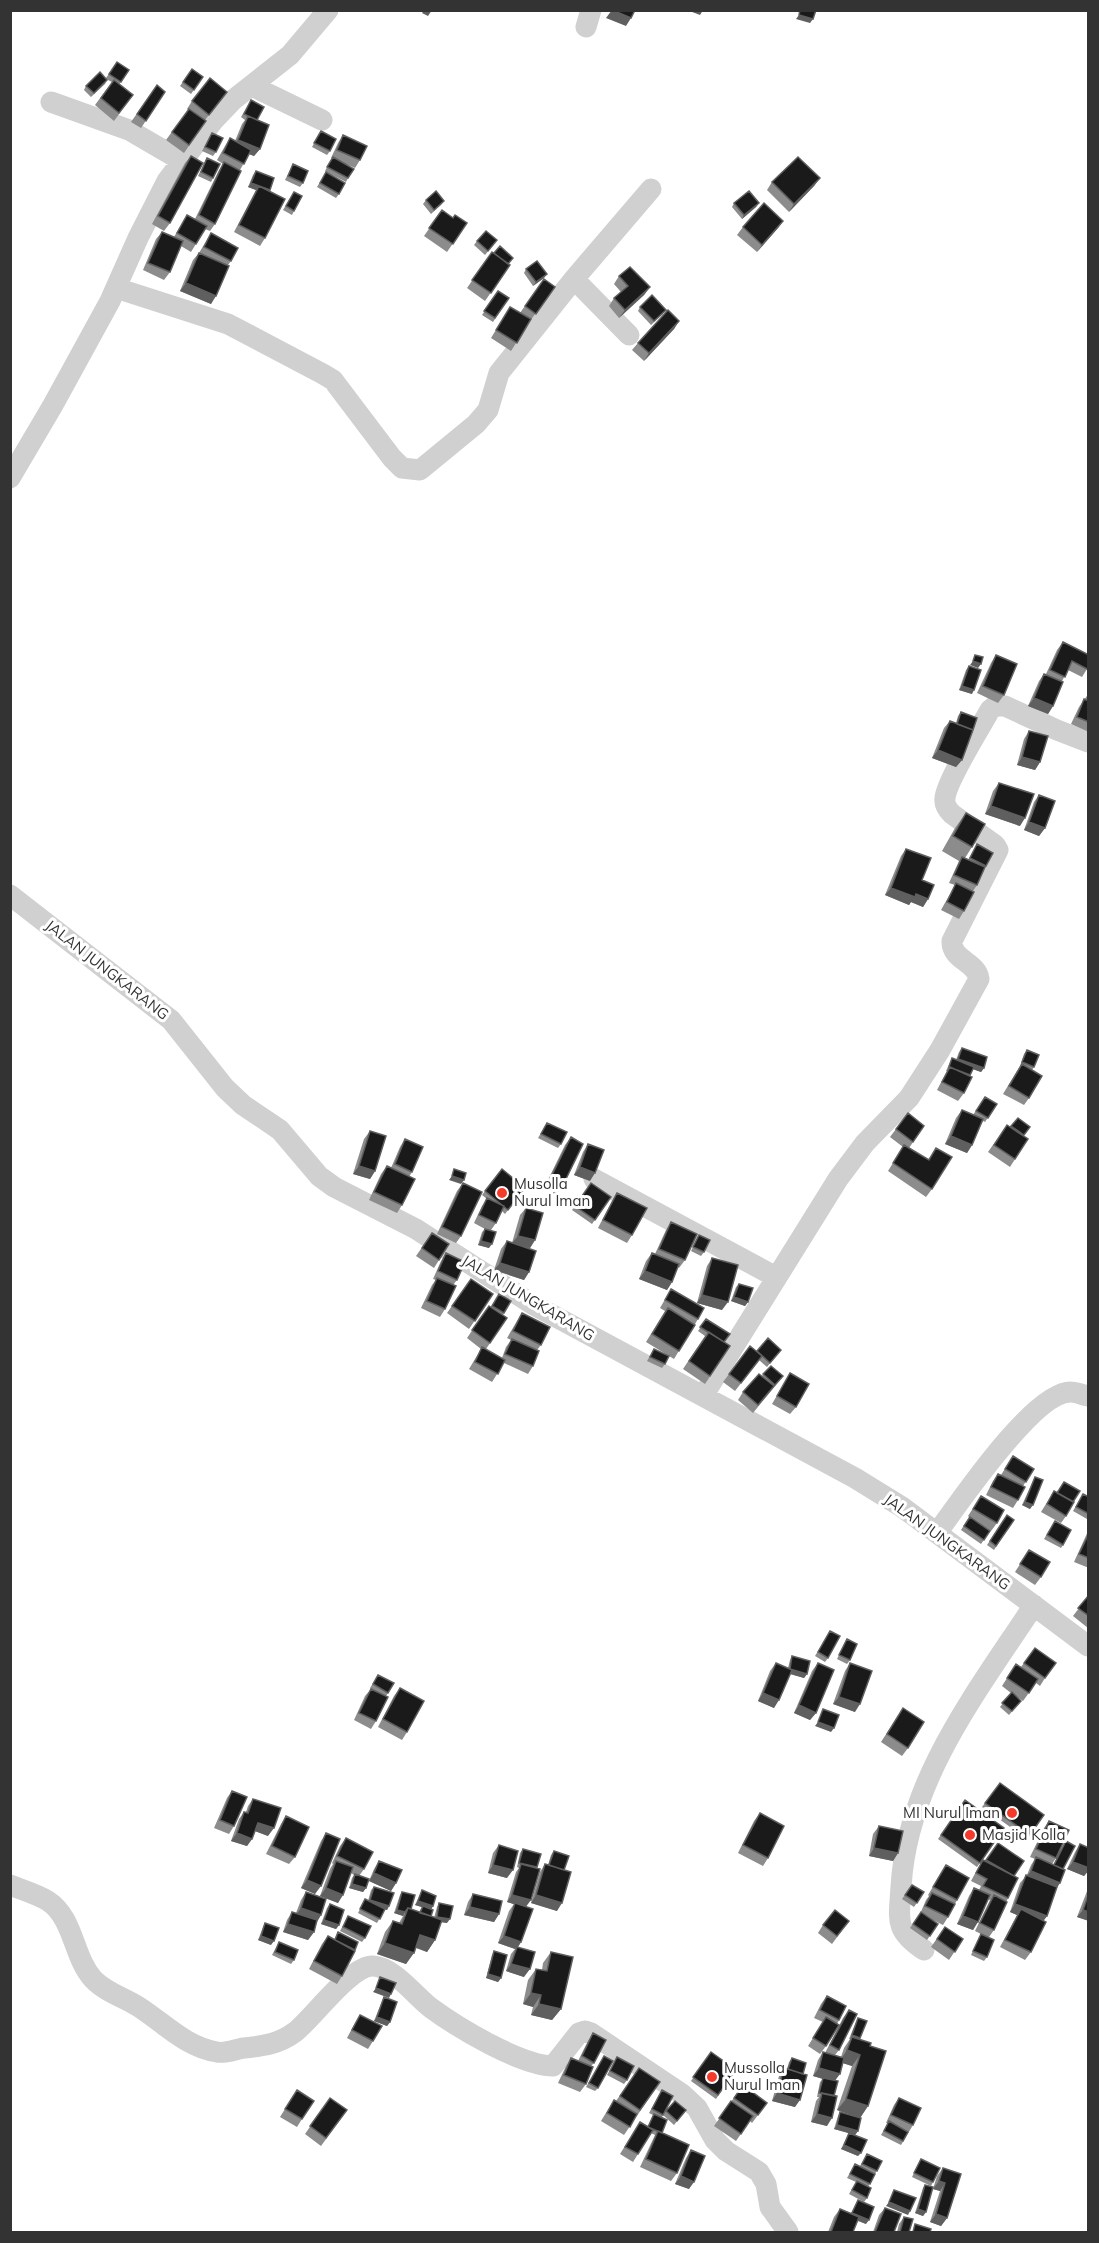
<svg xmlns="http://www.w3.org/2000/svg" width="1099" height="2243" font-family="Mulish,sans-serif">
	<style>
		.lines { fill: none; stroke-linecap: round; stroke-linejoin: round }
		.minor { stroke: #d0d0d0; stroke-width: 21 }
		.wall { fill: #8c8c8c }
		.shaded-wall { fill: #5f5f5f }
		.building { fill: #1a1a1a; stroke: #5f5f5f; stroke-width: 1.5 }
		.poi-dot { fill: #f53a29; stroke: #fff; stroke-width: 2 }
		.labels { text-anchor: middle; stroke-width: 6; stroke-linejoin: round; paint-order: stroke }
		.street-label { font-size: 15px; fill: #333; stroke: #fff }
		.poi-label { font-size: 15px; fill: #333; stroke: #fff; text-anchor: start }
	</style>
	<rect width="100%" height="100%" fill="#fff"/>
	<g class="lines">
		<path class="minor" d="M586 27 591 10
			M252 86 322 120
			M51 102 129 130 182 161
			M574 279 629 335
			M116 288 228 324 323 374 333 380 392 458 402 468 420 470 476 424 488 410 499 373 574 279 651 189
			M10 478 53 405 110 301 138 238 167 181 213 121 233 100 290 55 328 10
			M10 895 171 1020 225 1088 243 1105 280 1130 319 1176 334 1187 416 1229 532 1304 855 1478 902 1507 1088 1646
			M594 1179 776 1277
			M703 1396 838 1179 865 1143 909 1098 940 1050 979 979C977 962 951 960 952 941L998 850 995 845 952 814C948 810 944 804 945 798 947 780 980 728 990 710L995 706H1005L1057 730 1088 742
			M937 1533C959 1503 1034 1391 1071 1392 1076 1392 1083 1395 1088 1396
			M10 1885C22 1890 37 1894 48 1901 74 1918 73 1957 93 1979 105 1992 125 1998 139 2007 165 2024 186 2047 217 2052 225 2054 236 2049 244 2048 263 2046 279 2044 295 2032 313 2018 351 1965 373 1966 394 1967 415 1996 431 2008 458 2028 520 2065 553 2066L579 2033 585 2031 591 2033 682 2094 697 2108 715 2140 726 2151 759 2172 766 2184 770 2207 788 2232
			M924 1950C894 1930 899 1920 901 1887 907 1780 977 1692 1034 1605"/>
	</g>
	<path class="wall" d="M117 62 129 70 119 85 133 95 114 121 95 105 112 82 106 79 107 80 105 84 91 97 84 90 86 86 106 78Z
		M192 69 203 77 191 94 180 86Z
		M157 85 165 92 141 128 131 122Z
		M227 92 205 120 206 121 184 153 166 140 188 110 187 109 192 101Z
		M251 100 257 120 260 149 254 156 249 154 240 170 215 224 210 231 205 229 191 252 181 246 170 272 164 280 143 270 156 239 162 232 174 237 187 215 195 219 219 170 223 164 217 160 225 146 230 138 235 141 242 124 245 120 241 117Z
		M321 131 330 151 327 155 312 147Z
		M212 133 216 152 213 156 202 151Z
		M343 135 360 160 355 168 346 164 348 178 346 182 325 171 332 158H331L338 143Z
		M191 156 170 223 164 231 152 224 185 163Z
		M207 158 213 178 211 182 198 176Z
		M293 164 303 183 300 187 285 180Z
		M256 171 269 191 265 238 260 246 234 232 256 190 248 187 253 175Z
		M326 172 339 194 336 198 317 187Z
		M820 178 814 186 789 212 767 190 772 182Z
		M294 192V211L292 215 283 210Z
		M426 200 444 201 441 205 431 214 423 204Z
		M734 203H759L756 207 742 219 732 207Z
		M442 210 453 218 467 223 447 252 424 236Z
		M783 221 778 228 757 252 737 235 743 227Z
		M211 233 231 261 228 265 211 304 180 291 193 260 199 253Z
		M477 241 494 244 485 255 474 245Z
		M492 252 510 265 485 301 467 288Z
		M526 269 544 278 533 286 524 273Z
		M619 276 650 287 644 295 619 318 609 306 614 298 621 292 614 284Z
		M544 279 555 287 530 321 511 351 491 338 510 307 520 313Z
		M498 291 509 298 493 322 482 315Z
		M640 307 663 314 651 325 638 311Z
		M679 321 674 329 644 361 632 350 638 343Z
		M1063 642 1087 669 1082 677 1068 670 1062 681 1053 706 1048 714 1028 706 1039 681 1044 674H1046L1057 650Z
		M996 655 1004 695 998 703 977 693 991 663Z
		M969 666 972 694 959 690 966 670Z
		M1089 693V732L1071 724 1079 707Z
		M961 712 962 760 956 767 932 758 944 728 950 721 956 723 958 716Z
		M1029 731 1040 762 1035 770 1017 765 1024 739Z
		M999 783 1020 826 985 814 993 791Z
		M1039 795 1045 828 1039 836 1024 830 1034 802Z
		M966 813 972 847 965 858 968 860 977 844 993 853 985 867 977 885 973 891 964 911 959 919 941 910 955 885 949 883 959 861 942 851 955 828Z
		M906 849 922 880 928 899 923 907 911 902 909 905 885 895 901 856Z
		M962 1048 984 1068 981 1072 973 1069 964 1093 958 1101 937 1090 947 1071H946L950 1062 952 1058 956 1060 959 1052Z
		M1027 1050 1034 1067 1032 1070 1029 1098 1024 1105 1003 1094 1020 1066 1024 1054Z
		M985 1097 997 1104 985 1122 983 1121 972 1145 967 1153 945 1144 956 1118 962 1110 973 1115Z
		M908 1113 924 1126 909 1148 928 1160 936 1148 932 1189 926 1197 888 1171 903 1147 890 1137Z
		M1018 1118 1030 1127 1023 1136 1028 1139 1010 1167 988 1152 1007 1125 1010 1128Z
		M547 1123 561 1144 558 1148 538 1138Z
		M370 1131 375 1171 370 1179 353 1174 364 1139Z
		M571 1137 562 1187 556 1195 544 1188 565 1145Z
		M405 1139 412 1172 409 1177 402 1205 397 1213 369 1200 381 1174 387 1166 391 1168 400 1147Z
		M588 1144 590 1181 574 1175 583 1152Z
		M502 1169 525 1188 505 1214 502 1211 496 1223 491 1230 489 1248 478 1245 482 1232 485 1229 474 1223 482 1206 487 1199 482 1195Z
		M463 1183 461 1236 456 1243 437 1234 457 1191Z
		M591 1183 611 1197 592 1224 572 1210Z
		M617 1193 632 1235 627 1243 598 1228 612 1201Z
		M526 1208 535 1240 530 1248 529 1272 524 1280 494 1270 501 1249 507 1241 512 1243 520 1215Z
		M671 1222 685 1260 679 1268 678 1267 672 1282 667 1290 639 1279 646 1261 652 1253 655 1254 666 1230Z
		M432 1233 449 1244 434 1268 416 1256Z
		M699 1235 704 1252 701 1256 691 1251Z
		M446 1253 457 1280 453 1285 445 1309 440 1317 421 1308 432 1285 436 1280 433 1279 441 1261Z
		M712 1258 722 1310 697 1303 707 1266Z
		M471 1279 493 1294 469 1329 447 1313Z
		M739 1284 748 1302 745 1306 731 1301 736 1287Z
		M671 1289 698 1319 674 1359 646 1342 665 1311 660 1308Z
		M499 1294 511 1301 503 1315 507 1318 486 1349 502 1358 506 1347 511 1340 507 1338 517 1321 522 1313 541 1345 537 1350 533 1366 528 1374 504 1363 492 1382 469 1369 481 1349 467 1338 489 1306 491 1307Z
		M706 1319 724 1342 730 1346 705 1384 683 1369 705 1336 698 1331Z
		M750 1346 757 1352 781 1350 767 1367 759 1360 735 1391 723 1382Z
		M654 1349 665 1364 662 1368 647 1361Z
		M771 1366 780 1380 753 1413 738 1400 743 1392 762 1376Z
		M790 1373 796 1407 790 1414 772 1404Z
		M1013 1456 1034 1469 1023 1486 1018 1500 1013 1508 986 1495 993 1481 998 1474 1001 1475Z
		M1035 1477 1030 1509 1022 1505 1033 1481Z
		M1064 1482 1066 1516 1061 1523 1041 1512 1054 1491 1057 1493Z
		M1083 1494 1089 1497V1517L1087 1519 1073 1511Z
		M981 1496 997 1523 991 1531 974 1520 990 1531 981 1544 961 1530 969 1517 968 1516Z
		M1007 1515 1014 1520 994 1550 987 1545Z
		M1055 1521 1063 1545 1061 1548 1044 1539Z
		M1089 1529V1568L1074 1562Z
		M1029 1550 1041 1577 1035 1585 1015 1572Z
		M1089 1595V1627L1088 1628 1073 1616Z
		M830 1631 828 1658 825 1662 815 1656Z
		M847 1639 850 1660 847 1664 837 1659Z
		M1035 1648 1045 1678 1040 1686 1036 1683 1023 1701 1016 1696 1021 1701 1009 1715 1000 1707 1011 1693 1002 1686 1016 1664 1021 1667Z
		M792 1656 807 1674 804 1678 790 1674 774 1708 758 1701 770 1671 776 1663 788 1668 790 1660Z
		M818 1663 816 1713 810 1720 794 1713 812 1671Z
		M850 1663 855 1712 833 1704 845 1671Z
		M378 1675 388 1693 386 1696 376 1721 371 1729 354 1720 365 1696 371 1689 370 1688Z
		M400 1688 407 1732 402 1740 378 1727 394 1696Z
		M903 1708 908 1748 902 1756 881 1742Z
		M1000 1783 1044 1815 1027 1839 982 1807Z
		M232 1791 234 1826 229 1834 214 1828 227 1798Z
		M253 1799 268 1836 255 1831 252 1839 247 1846 231 1841 239 1819 244 1812H246L248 1806Z
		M965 1800 1004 1828 977 1867 938 1839Z
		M760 1813 768 1858 763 1866 738 1853 754 1821Z
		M286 1816 295 1857 289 1864 266 1854 281 1824Z
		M1049 1821 1056 1858 1052 1864 1053 1865 1066 1841 1063 1869 1047 1916 1043 1921 1031 1952 1025 1960 1000 1947 1017 1915 1010 1912 1020 1883 1027 1875 1031 1865 1035 1859 1030 1857 1044 1828Z
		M879 1826 898 1853 893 1861 869 1856 873 1834Z
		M326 1833 315 1894 301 1888 321 1841Z
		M346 1838 364 1869 359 1876 366 1888 363 1892 349 1888 352 1878 354 1875 351 1873 338 1903 320 1896 330 1869 333 1864 332 1863 340 1846Z
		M998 1843 1014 1876 1008 1898 994 1930 989 1937 987 1957 984 1961 971 1955 981 1934 975 1931 990 1900 988 1899 973 1930 957 1924 969 1896 974 1888 979 1890 981 1886 971 1881 978 1868 983 1860 986 1861Z
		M1080 1844 1089 1848V1870L1084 1876 1067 1869 1075 1852Z
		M499 1845 507 1878 488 1873 493 1853Z
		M523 1849 526 1907 521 1942 518 1947 524 1977 506 1971 511 1954 515 1949 498 1943 509 1911 514 1904 507 1902 516 1872 519 1868 517 1867 520 1853Z
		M554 1851 564 1870 557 1911 531 1903 540 1872 545 1864 548 1865 551 1855Z
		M379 1861 396 1883 391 1891 369 1881 374 1869Z
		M946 1865 957 1900 948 1917 943 1925 931 1919 938 1924 927 1940 910 1928 920 1914 926 1900 929 1896 928 1895Z
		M912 1885 924 1892 914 1907 902 1899Z
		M1089 1886V1921L1077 1917Z
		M374 1887 389 1906 387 1910 385 1909 377 1923 358 1913 365 1899 368 1901 371 1890Z
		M422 1890 433 1906 431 1909V1916L434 1918 437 1907 439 1903 447 1923 441 1922 435 1940 427 1952 416 1948 406 1964 377 1954 385 1932 393 1921 399 1923 403 1916 394 1913 400 1895 402 1892 411 1909 419 1912 422 1907 415 1905Z
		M306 1892 321 1915 317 1922 314 1932 308 1940 283 1932 287 1920 292 1912 296 1913 301 1900Z
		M473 1894 499 1914 494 1922 464 1915 468 1902Z
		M330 1904 339 1925 336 1929 321 1924 327 1908Z
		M348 1916 365 1938 362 1942 340 1931Z
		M265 1923 271 1945 258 1940 263 1927Z
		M823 1925 843 1929 832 1944 818 1933Z
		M945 1927 963 1939 949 1960 931 1947Z
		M338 1932 355 1950 342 1976 337 1984 309 1969 322 1944 328 1936 334 1940Z
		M279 1942 294 1960 291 1964 272 1955Z
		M494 1951 501 1978 498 1982 486 1978 492 1955Z
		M551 1952 561 2009 552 2020 531 2015 533 2007 523 2004 528 1980 536 1969 542 1970 543 1963Z
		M827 1996 839 2020 826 2046 820 2054 808 2046 823 2022 814 2018 821 2004Z
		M384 1997 390 2022 387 2026 374 2021 382 2001Z
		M849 2010 839 2050 835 2055 841 2057 844 2048 850 2039H849L856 2022 858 2018 860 2038 859 2039 870 2046 868 2106 860 2118 837 2110 852 2066 843 2063 835 2081 827 2126 811 2122 816 2101 819 2097H817L820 2082 823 2079 813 2076 818 2060 823 2052 825 2053 843 2018Z
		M360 2015 373 2041 368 2049 347 2038 355 2023Z
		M593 2033 594 2063 591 2066 586 2084 580 2092 558 2083 566 2066 571 2058 578 2061 588 2041Z
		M711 2052 736 2070 716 2099 691 2081Z
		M604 2056 598 2088 595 2091 586 2087Z
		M617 2057 627 2080 624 2084 607 2075Z
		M792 2058 803 2074 795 2107 772 2101 779 2076 784 2068 787 2069 789 2062Z
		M639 2068 660 2082 624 2135 601 2121 614 2100 616 2101Z
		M743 2085 767 2103 752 2123 750 2121 736 2141 714 2126Z
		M297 2090 302 2119 297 2127 280 2117Z
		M662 2090 673 2096 662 2117V2133L677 2173 671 2181 640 2167 655 2135 651 2133 633 2162 620 2154 640 2122 648 2126 653 2115 649 2113Z
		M330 2098 347 2110 321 2146 305 2134Z
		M899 2098 913 2125 901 2145 881 2135 888 2123H886L894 2105Z
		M686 2110 674 2125 663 2115 666 2111Z
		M840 2112 858 2131 855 2135 858 2156 841 2149 849 2133 834 2129 838 2116Z
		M691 2150 689 2189 675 2184 686 2158Z
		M867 2154 882 2161 868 2187 867 2198 864 2202 849 2194 856 2182 847 2178 855 2164 860 2166Z
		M921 2159 933 2182 931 2186 912 2177Z
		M943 2168 961 2174 947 2218 941 2226 930 2222 940 2191 933 2189 937 2176Z
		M925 2185 926 2212 923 2216 915 2213 923 2188Z
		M858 2200 866 2224 858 2221 853 2232H828L834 2217 840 2209 851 2213Z
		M885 2208 894 2232H873L879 2215Z
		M904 2217 909 2232H897L899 2224Z"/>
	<path class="shaded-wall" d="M424 10H432L428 16 422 13Z
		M612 10 631 18 626 26 606 18Z
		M687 10H703L700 15Z
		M799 15 813 19 810 23 796 19Z
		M238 140 260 149 254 156 233 148Z
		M820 178 814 186 789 212 794 204Z
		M251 183 259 186 256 190 248 187Z
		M759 203 756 207 742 219 744 215Z
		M783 221 778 228 757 252 762 245Z
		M547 274 544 278 533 286 536 282Z
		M186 283 216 296 211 304 180 291Z
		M650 287 644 295 619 318 625 310Z
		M679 321 674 329 644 361 649 353Z
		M973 661 981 664 978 668 970 665Z
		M962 686 974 690 972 694 959 690Z
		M1034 698 1053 706 1048 714 1028 706Z
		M938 750 962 760 956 767 932 758Z
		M1022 757 1040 762 1035 770 1017 765Z
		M991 806 1025 818 1020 826 985 814Z
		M1029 822 1045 828 1039 836 1024 830Z
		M891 888 916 894 928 899 923 907 911 902 909 905 885 895Z
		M958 1059 984 1068 981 1072 955 1063Z
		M951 1136 972 1145 967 1153 945 1144Z
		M359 1166 375 1171 370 1179 353 1174Z
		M580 1167 595 1173 590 1181 574 1175Z
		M452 1176 464 1180 461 1184 449 1180Z
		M518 1236 535 1240 530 1248 512 1243Z
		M481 1241 492 1244 489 1248 478 1245Z
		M500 1263 529 1272 524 1280 494 1270Z
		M645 1271 672 1282 667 1290 639 1279Z
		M702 1295 728 1302 722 1310 697 1303Z
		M734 1297 748 1302 745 1306 731 1301Z
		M1025 1502 1033 1505 1030 1509 1022 1505Z
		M789 1669 807 1674 804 1678 787 1673Z
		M763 1693 779 1700 774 1708 758 1701Z
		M839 1697 860 1704 855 1712 833 1704Z
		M799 1705 816 1713 810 1720 794 1713Z
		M818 1722 834 1728 831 1732 815 1726Z
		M258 1823 274 1828 268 1836 252 1830Z
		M237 1833 252 1839 247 1846 231 1841Z
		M874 1848 898 1853 893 1861 869 1856Z
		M1073 1862 1089 1868V1870L1084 1876 1067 1869Z
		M493 1865 513 1870 507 1878 488 1873Z
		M1031 1871 1060 1883 1055 1891 1025 1878Z
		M374 1873 396 1883 391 1891 369 1881Z
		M307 1880 321 1886 315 1894 301 1888Z
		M352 1884 366 1888 363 1892 349 1888Z
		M326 1888 343 1895 338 1903 320 1896Z
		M512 1895 531 1900 525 1908 507 1902Z
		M536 1895 562 1903 557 1911 531 1903Z
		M370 1900 389 1906 387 1910 367 1904Z
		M418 1901 433 1906 431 1910 415 1905Z
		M1015 1904 1047 1916 1041 1924 1021 1909 1017 1915 1010 1912Z
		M470 1907 499 1914 494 1922 464 1915Z
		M301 1908 321 1915 316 1923 295 1916Z
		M397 1910 405 1912 403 1916 394 1913Z
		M1083 1910 1089 1912V1921L1077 1917Z
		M963 1916 978 1922 973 1930 957 1924Z
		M437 1917 450 1919 447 1923 434 1921Z
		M324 1920 339 1925 336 1929 321 1924Z
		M288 1924 314 1932 308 1940 283 1932Z
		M420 1935 435 1940 427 1952 412 1946Z
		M261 1936 274 1941 271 1945 258 1940Z
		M504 1936 521 1942 516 1950 517 1947 515 1949 498 1943Z
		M385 1943 414 1953 406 1964 377 1954Z
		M511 1964 530 1969 524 1977 506 1971Z
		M488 1974 501 1978 498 1982 486 1978Z
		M376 1988 391 1994 389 1998 373 1992Z
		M531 1993 541 1995 533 2007 523 2004Z
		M539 2004 561 2009 552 2020 531 2015Z
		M377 2017 390 2022 387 2026 374 2021Z
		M847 2050 860 2055 852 2066 839 2062Z
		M819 2068 840 2074 834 2082 813 2076Z
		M777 2093 800 2100 795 2107 772 2101Z
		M846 2099 868 2106 860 2118 837 2110Z
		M817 2114 832 2118 827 2126 811 2122Z
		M837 2125 858 2131 855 2135 834 2129Z
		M844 2145 861 2153 858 2156 841 2149Z
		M681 2176 694 2182 689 2189 675 2184Z
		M939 2181 945 2183 940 2191 933 2189Z
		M889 2202 910 2211 908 2215 886 2206Z
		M918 2209 926 2212 923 2216 915 2213Z
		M852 2213 869 2220 866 2224 849 2217Z
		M936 2214 947 2218 941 2226 930 2222Z"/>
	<path class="building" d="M612 10H635L631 18Z
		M800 10H816L813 19 799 15Z
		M117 62 129 70 121 82 109 74Z
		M192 69 203 77 194 90 183 82Z
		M100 72 107 80 94 93 86 86Z
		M210 78 227 92 209 115 192 101Z
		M114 80 133 95 119 113 101 98Z
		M157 85 165 92 146 121 137 114Z
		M251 100 264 107 257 120 244 114Z
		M189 109 206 121 189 145 172 132Z
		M248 116 269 125 260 149 238 140Z
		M321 131 336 139 330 151 314 143Z
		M212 133 223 138 216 152 205 147Z
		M343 135 367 146 360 160 337 150Z
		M230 138 251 150 244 164 223 153Z
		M191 156 203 163 170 223 158 216Z
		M333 157 354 169 348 178 327 167Z
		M798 157 820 178 794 204 772 182Z
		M207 158 220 164 213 178 201 172Z
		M224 162 241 171 215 224 199 215Z
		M293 164 308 171 303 183 288 176Z
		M256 171 274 178 270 190 251 183Z
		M326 172 345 183 339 194 320 183Z
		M259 186 285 199 265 238 239 225Z
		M436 191 444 201 434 210 426 200Z
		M749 191 759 203 744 215 734 203Z
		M294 192 302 196 294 211 286 206Z
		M764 203 783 221 762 245 743 227Z
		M442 210 453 218 455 215 467 223 453 244 429 228Z
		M187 215 207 226 196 244 177 233Z
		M486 231 497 240 488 251 477 241Z
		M162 232 183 241 170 272 148 263Z
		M211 233 238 248 231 261 204 247Z
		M500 246 513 258 508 264 494 253Z
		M492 252 510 265 491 293 472 280Z
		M199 253 229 266 216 296 186 283Z
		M537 261 547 274 536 282 526 269Z
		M630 267 650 287 625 310 614 298 628 286 619 276Z
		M544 279 555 287 536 314 525 306Z
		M498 291 509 298 495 318 484 311Z
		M652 295 666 310 654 321 640 307Z
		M510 307 531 319 517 343 496 330Z
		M668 310 679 321 649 353 638 343Z
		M1063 642 1089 655V667L1087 669 1072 661 1065 677 1050 670Z
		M975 655 983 657 981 664 973 661Z
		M996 655 1017 664 1004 695 983 686Z
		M969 666 981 670 974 690 962 686Z
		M1044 674 1063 682 1053 706 1034 698Z
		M1084 699 1089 701V722L1077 717Z
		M961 712 977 718 973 730 957 724Z
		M950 721 973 730 962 760 938 750Z
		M1029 731 1048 736 1040 762 1022 757Z
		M999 783 1034 794 1025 818 991 806Z
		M1039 795 1055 801 1045 828 1029 822Z
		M966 813 985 824 972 847 953 836Z
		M977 844 993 853 986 866 970 858Z
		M906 849 931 858 922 880 934 885 928 899 916 894 915 897 891 888Z
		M962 857 985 867 977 885 954 875Z
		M956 883 974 892 964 911 947 902Z
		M962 1048 987 1057 984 1068 958 1059Z
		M1027 1050 1039 1055 1034 1067 1022 1062Z
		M952 1058 974 1067 970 1075 949 1067Z
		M1022 1064 1042 1076 1029 1098 1009 1086Z
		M950 1067 972 1077 964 1093 942 1082Z
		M985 1097 997 1104 988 1118 976 1111Z
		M962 1110 983 1119 972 1145 951 1136Z
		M908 1113 924 1126 913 1142 896 1129Z
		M1018 1118 1030 1127 1024 1135 1011 1126Z
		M547 1123 567 1132 561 1144 541 1134Z
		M1007 1125 1028 1139 1015 1159 994 1145Z
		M370 1131 386 1136 375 1171 359 1166Z
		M571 1137 583 1144 562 1187 549 1181Z
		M405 1139 423 1147 412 1172 395 1164Z
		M588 1144 604 1150 595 1173 580 1167Z
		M904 1145 929 1160 936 1148 952 1157 932 1189 893 1163Z
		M387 1166 415 1179 402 1205 374 1192Z
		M454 1169 466 1173 464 1180 452 1176Z
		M502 1169 525 1188 508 1210 485 1191Z
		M463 1183 482 1192 461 1236 442 1227Z
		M591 1183 611 1197 595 1220 575 1206Z
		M617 1193 647 1208 632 1235 603 1220Z
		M487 1198 504 1206 496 1223 479 1215Z
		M526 1208 543 1213 535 1240 518 1236Z
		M671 1222 697 1234 685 1260 659 1249Z
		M485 1229 496 1232 492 1244 481 1241Z
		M432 1233 449 1244 439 1260 422 1248Z
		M699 1235 710 1240 704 1252 693 1247Z
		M507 1241 536 1251 529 1272 500 1263Z
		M446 1253 465 1262 457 1280 438 1271Z
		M652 1253 679 1264 672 1282 645 1271Z
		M712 1258 738 1265 728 1302 702 1295Z
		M437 1278 456 1286 445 1309 427 1301Z
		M471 1279 493 1294 475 1321 452 1306Z
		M739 1284 753 1288 748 1302 734 1297Z
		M671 1289 704 1308 698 1319 665 1300Z
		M499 1294 511 1301 504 1313 492 1306Z
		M489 1306 507 1318 490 1343 472 1330Z
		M668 1308 695 1325 679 1351 652 1334Z
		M522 1313 550 1327 541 1345 513 1331Z
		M706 1319 730 1334 724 1342 700 1327Z
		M709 1332 730 1346 710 1376 689 1361Z
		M768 1338 781 1350 770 1363 757 1351Z
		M512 1339 539 1351 533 1366 505 1354Z
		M750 1346 762 1356 741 1383 729 1374Z
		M482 1347 505 1360 498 1374 475 1362Z
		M654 1349 669 1356 665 1364 650 1357Z
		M771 1366 783 1376 775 1385 763 1374Z
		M790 1373 809 1384 796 1407 777 1396Z
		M759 1374 774 1386 758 1405 743 1392Z
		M1013 1456 1034 1469 1026 1482 1005 1469Z
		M998 1474 1025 1487 1018 1500 991 1487Z
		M1035 1477 1043 1480 1033 1505 1025 1502Z
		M1064 1482 1080 1491 1073 1502 1057 1493Z
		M1054 1491 1074 1502 1066 1516 1047 1504Z
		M1083 1494 1089 1497V1514L1076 1507Z
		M981 1496 1004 1510 997 1523 973 1509Z
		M1007 1515 1014 1520 996 1546 990 1541Z
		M970 1517 990 1531 984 1540 964 1526Z
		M1055 1521 1071 1530 1063 1545 1047 1535Z
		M1089 1533V1558L1079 1554Z
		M1029 1550 1050 1562 1041 1577 1020 1564Z
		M1089 1595V1616L1078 1608Z
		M830 1631 840 1636 828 1658 818 1652Z
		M847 1639 857 1644 850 1660 839 1655Z
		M1035 1648 1056 1663 1045 1678 1024 1663Z
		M792 1656 810 1661 807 1674 790 1669Z
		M776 1663 792 1670 779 1700 763 1693Z
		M818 1663 834 1670 816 1713 799 1705Z
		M850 1663 872 1671 860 1704 839 1697Z
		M1016 1664 1038 1679 1029 1693 1007 1678Z
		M378 1675 394 1683 388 1693 373 1684Z
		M400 1688 424 1701 407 1732 383 1719Z
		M371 1689 388 1697 376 1721 359 1713Z
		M1012 1692 1021 1701 1012 1711 1002 1703Z
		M903 1708 924 1722 908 1748 887 1734Z
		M823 1709 839 1715 834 1728 818 1722Z
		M1000 1783 1044 1815 1030 1835 985 1803Z
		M232 1791 247 1797 234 1826 220 1820Z
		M253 1799 281 1808 274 1828 258 1823 252 1839 237 1833 244 1812 248 1813Z
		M965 1800 1004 1828 980 1863 941 1835Z
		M760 1813 784 1826 768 1858 743 1845Z
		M286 1816 309 1827 295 1857 272 1846Z
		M1049 1821 1069 1830 1056 1858 1036 1849Z
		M879 1826 903 1831 898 1853 874 1848Z
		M326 1833 340 1839 321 1886 307 1880Z
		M346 1838 373 1852 364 1869 337 1856Z
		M1066 1841 1075 1846 1063 1869 1054 1865Z
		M998 1843 1024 1861 1014 1876 986 1860Z
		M1080 1844 1089 1848V1868L1073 1862Z
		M499 1845 518 1851 513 1870 493 1865Z
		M523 1849 541 1854 537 1867 519 1863Z
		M554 1851 569 1856 564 1870 549 1865Z
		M1036 1857 1065 1870 1060 1883 1031 1871Z
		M983 1860 1018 1878 1008 1898 983 1886 987 1879 976 1873Z
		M336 1861 353 1867 343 1895 326 1888Z
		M379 1861 402 1870 396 1883 374 1873Z
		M521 1864 540 1869 531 1900 512 1895Z
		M545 1864 571 1872 562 1903 536 1895Z
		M946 1865 969 1878 957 1900 933 1887Z
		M355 1874 369 1879 366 1888 352 1884Z
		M1026 1875 1057 1887 1047 1916 1015 1904Z
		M912 1885 924 1892 917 1903 905 1895Z
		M374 1887 394 1893 389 1906 370 1900Z
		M974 1888 990 1895 978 1922 963 1916Z
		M422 1890 436 1896 433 1906 418 1901Z
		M306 1892 326 1899 321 1915 301 1908Z
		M402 1892 415 1895 411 1909 408 1908 405 1912 397 1910Z
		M932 1893 955 1904 948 1917 925 1906Z
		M1089 1893V1912L1083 1910Z
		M473 1894 502 1901 499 1914 470 1907Z
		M994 1895 1007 1902 994 1930 980 1923Z
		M365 1899 385 1909 380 1919 360 1909Z
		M439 1903 453 1906 450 1919 437 1917Z
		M515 1903 533 1909 521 1942 504 1936Z
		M330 1904 344 1910 339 1925 324 1920Z
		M423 1906 433 1910 431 1916 420 1913Z
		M408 1908 442 1920 435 1940 420 1935 414 1953 385 1943 393 1921 402 1924Z
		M1021 1909 1046 1922 1031 1952 1005 1940Z
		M835 1910 849 1921 837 1936 823 1925Z
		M292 1912 317 1920 314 1932 288 1924Z
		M921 1912 938 1924 930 1936 913 1924Z
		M348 1916 371 1926 365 1938 343 1927Z
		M265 1923 279 1928 274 1941 261 1936Z
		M945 1927 963 1939 955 1952 937 1939Z
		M338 1932 358 1942 355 1950 335 1940Z
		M981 1934 994 1940 987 1957 973 1951Z
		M328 1936 355 1951 342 1976 314 1961Z
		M279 1942 298 1950 294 1960 275 1952Z
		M517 1947 535 1952 530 1969 511 1964Z
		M494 1951 507 1955 501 1978 488 1974Z
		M551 1952 573 1957 561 2009 539 2004 541 1995 531 1993 536 1969 547 1971Z
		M380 1977 396 1983 391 1994 376 1988Z
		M827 1996 846 2006 839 2020 820 2010Z
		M384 1997 397 2002 390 2022 377 2017Z
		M849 2010 857 2014 839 2050 830 2045Z
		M360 2015 382 2026 373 2041 352 2030Z
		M826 2017 839 2025 826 2046 813 2038Z
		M858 2018 867 2021 860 2038 852 2035Z
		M593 2033 606 2040 594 2063 582 2056Z
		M852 2037 871 2043 870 2046 886 2051 868 2106 846 2099 860 2055 847 2050Z
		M711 2052 736 2070 718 2095 693 2077Z
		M823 2052 844 2058 840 2074 819 2068Z
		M604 2056 613 2061 598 2088 589 2083Z
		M617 2057 634 2066 627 2080 610 2071Z
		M571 2058 593 2067 586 2084 564 2075Z
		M792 2058 806 2063 803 2074 788 2069Z
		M639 2068 660 2082 640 2110 620 2096Z
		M784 2068 807 2075 800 2100 777 2093Z
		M823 2078 838 2081 834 2096 819 2093Z
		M743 2085 767 2103 758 2115 734 2098Z
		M297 2090 314 2101 302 2119 285 2109Z
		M662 2090 673 2096 663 2115 652 2109Z
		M822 2093 837 2096 832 2118 817 2114Z
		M330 2098 347 2110 326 2138 310 2126Z
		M899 2098 921 2108 913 2125 891 2115Z
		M614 2100 637 2114 630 2127 607 2113Z
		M675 2101 686 2110 677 2121 666 2111Z
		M731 2101 753 2116 741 2134 719 2118Z
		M840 2112 861 2118 858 2131 837 2125Z
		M654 2114 667 2120 662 2133 648 2127Z
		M889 2121 908 2132 903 2141 884 2131Z
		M640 2122 653 2130 638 2154 625 2147Z
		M658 2131 689 2145 677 2173 646 2159Z
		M849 2133 867 2140 861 2153 844 2145Z
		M691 2150 705 2156 694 2182 681 2176Z
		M867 2154 882 2161 877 2171 862 2164Z
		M921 2159 940 2168 933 2182 914 2173Z
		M855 2164 875 2174 870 2184 850 2174Z
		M943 2168 961 2174 947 2218 936 2214 945 2183 939 2181Z
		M857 2181 871 2188 867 2198 852 2190Z
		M925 2185 933 2187 926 2212 918 2209Z
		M894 2190 916 2198 910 2211 889 2202Z
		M858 2200 874 2207 869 2220 852 2213Z
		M885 2208 901 2214 894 2232H875Z
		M840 2209 859 2217 853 2232H831Z
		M904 2217 913 2219 909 2232H900Z
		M915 2224 931 2229 930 2232H913Z"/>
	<g class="poi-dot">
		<circle cx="502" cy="1193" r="6"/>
		<circle cx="1012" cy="1813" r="6"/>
		<circle cx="970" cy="1835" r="6"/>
		<circle cx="712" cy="2077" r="6"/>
	</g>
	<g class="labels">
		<g class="street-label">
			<text transform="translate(107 970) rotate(38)" y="5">JALAN JUNGKARANG</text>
			<text transform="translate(528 1298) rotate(31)" y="5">JALAN JUNGKARANG</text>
			<text transform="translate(947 1542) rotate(36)" y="5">JALAN JUNGKARANG</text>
		</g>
		<g class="poi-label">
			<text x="514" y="1189">Musolla<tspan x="514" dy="17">Nurul Iman</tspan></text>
			<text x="1000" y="1818" text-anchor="end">MI Nurul Iman</text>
			<text x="982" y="1840">Masjid Kolla</text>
			<text x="724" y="2073">Mussolla<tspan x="724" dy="17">Nurul Iman</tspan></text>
		</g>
	</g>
	<rect width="1099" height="2243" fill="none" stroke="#333333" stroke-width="24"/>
</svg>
